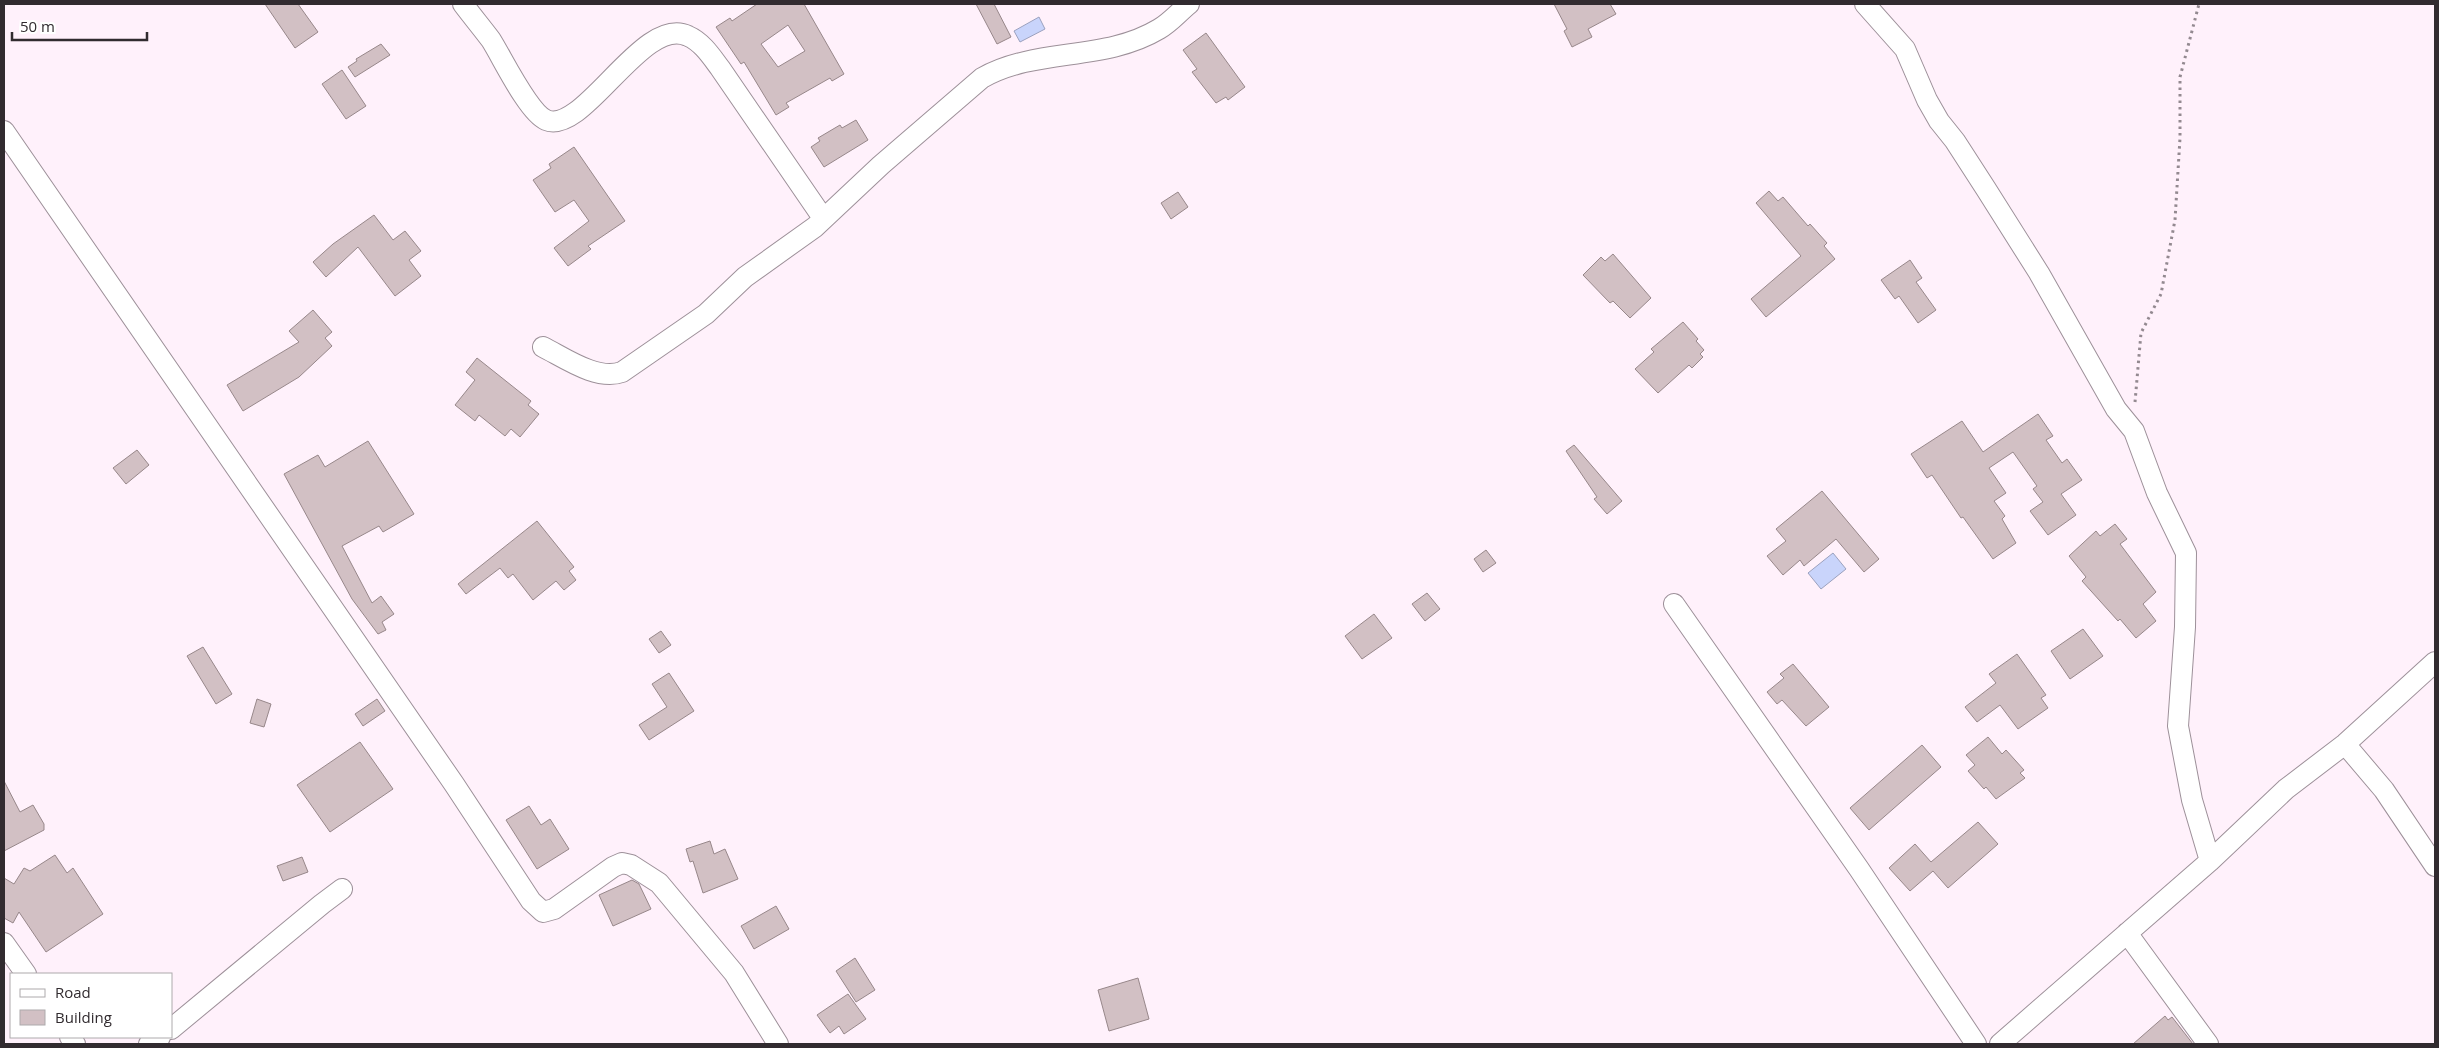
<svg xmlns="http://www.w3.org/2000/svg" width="2439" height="1048" font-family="'Open Sans',sans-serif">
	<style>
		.water { fill: #c9d4fb; stroke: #9ba1be }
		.building { fill: #d2c0c4; stroke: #97878a; fill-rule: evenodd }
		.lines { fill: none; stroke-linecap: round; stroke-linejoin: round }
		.minor-casing { stroke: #9d9099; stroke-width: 22 }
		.path { stroke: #938990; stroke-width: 3; stroke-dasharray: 2.5 4; stroke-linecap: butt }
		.minor { stroke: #fff; stroke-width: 20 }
	</style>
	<rect width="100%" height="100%" fill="#fff1fb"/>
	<path class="water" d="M1039 17 1045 29 1020 42 1014 31Z
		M1833 553 1846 569 1821 589 1808 573Z"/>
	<path class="building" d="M265 4H298L318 32 295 48Z
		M757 4H804L844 74 832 81 830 78 786 103 789 107 776 115 744 62 741 64 716 27 730 18 732 21ZM788 25 805 51 778 67 761 44Z
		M976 4H994L1011 37 997 44Z
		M1554 4H1610L1616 14 1588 29 1592 37 1572 47 1564 31 1567 29Z
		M1206 33 1245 87 1228 100 1226 97 1216 103 1192 72 1197 69 1183 50Z
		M381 44 390 55 355 77 348 67 357 61 356 59Z
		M342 70 366 106 346 119 322 84Z
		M856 120 868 140 824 167 811 147 820 141 818 138 840 125 842 128Z
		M574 147 625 221 588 246 591 249 568 266 554 248 589 221 574 200 555 212 533 180 551 168 549 164Z
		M1769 191 1778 201 1783 197 1808 226 1810 224 1827 243 1824 246 1835 259 1766 317 1751 299 1801 256 1756 203Z
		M1178 192 1188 207 1171 219 1161 203Z
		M374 215 393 240 405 231 421 251 409 260 421 276 395 296 358 247 326 277 313 262 333 244Z
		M1613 254 1651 298 1630 318 1613 301 1610 303 1583 275 1601 257 1605 261Z
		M1910 260 1922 278 1916 282 1936 310 1918 323 1899 296 1895 299 1881 280Z
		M313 310 332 332 325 338 332 346 299 377 243 411 227 385 299 342 289 331Z
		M1683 322 1698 339 1696 341 1704 350 1700 354 1703 357 1692 368 1689 365 1658 393 1635 369 1654 352 1651 349Z
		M477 358 531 401 528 405 539 414 520 437 511 429 505 436 479 415 475 421 455 405 475 380 466 372Z
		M2038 414 2053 436 2046 440 2062 463 2067 459 2082 480 2061 494 2076 515 2048 535 2030 511 2043 502 2033 489 2037 486 2013 452 1989 468 2006 493 1994 501 2005 516 2002 519 2016 543 1993 559 1963 517 1961 518 1932 475 1927 478 1911 454 1962 421 1983 452Z
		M368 441 414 514 383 532 379 526 342 546 372 603 381 596 394 614 382 622 386 630 378 634 352 599 284 474 318 455 325 467Z
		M1574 445 1622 501 1607 514 1594 499 1597 497 1566 451Z
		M137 450 149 465 126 484 113 468Z
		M1822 491 1879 559 1864 572 1836 539 1804 566 1800 560 1783 575 1767 556 1786 541 1776 529Z
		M537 521 574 567 569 571 576 580 564 590 556 581 533 600 513 574 508 578 500 568 466 594 458 584Z
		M2115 524 2127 539 2120 544 2156 592 2143 604 2156 621 2136 638 2120 619 2118 621 2082 581 2086 577 2069 556 2096 531 2100 536Z
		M1486 550 1496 563 1483 572 1474 559Z
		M1427 593 1440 609 1425 621 1412 604Z
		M1374 614 1392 638 1362 659 1345 636Z
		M2083 629 2103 656 2070 679 2051 651Z
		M661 631 671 645 659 653 649 639Z
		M203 647 232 694 216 704 187 656Z
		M2017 654 2046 695 2041 698 2048 708 2018 729 2000 705 1977 722 1965 707 1996 683 1989 674Z
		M1793 664 1829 707 1806 726 1782 700 1777 704 1767 692 1784 678 1780 674Z
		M669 673 694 711 649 740 639 725 667 707 652 684Z
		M257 699 271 704 264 727 250 723Z
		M377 699 385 711 363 726 355 714Z
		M1988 737 2002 754 2006 750 2024 770 2020 773 2025 778 1996 799 1986 787 1984 789 1968 771 1975 765 1966 755Z
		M360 742 393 789 330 832 297 785Z
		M1922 745 1941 767 1869 830 1850 808Z
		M4 781 20 812 33 805 44 824V830L4 851Z
		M529 806 541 825 550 819 569 849 537 869 506 820Z
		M1978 822 1998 844 1948 888 1933 871 1910 891 1889 868 1915 844 1931 862Z
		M710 841 714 854 725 849 738 879 703 893 693 861 690 862 686 849Z
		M55 855 67 873 73 868 103 914 46 952 19 912 13 923 4 918V878L14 884 24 868 30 871Z
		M302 857 308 872 283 881 277 866Z
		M632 880 639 884 651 909 613 926 599 895Z
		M776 906 789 929 754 949 741 926Z
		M855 958 875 990 856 1002 836 971Z
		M1138 978 1149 1019 1109 1031 1098 990Z
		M848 994 866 1019 844 1034 839 1026 830 1033 817 1015Z
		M2165 1016 2168 1020 2172 1017 2193 1044H2133Z"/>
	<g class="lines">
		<defs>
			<path id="minor" d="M463 4C472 16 482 28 491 40 503 59 528 112 546 120 584 136 643 14 688 36 702 42 711 56 720 68L823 218
				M1865 4 1905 49 1927 100 1939 121 1955 141 1986 189 2039 273 2116 409 2134 431 2157 493 2186 553 2185 627 2178 726 2192 800 2210 861
				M4 131 454 784 531 901 543 912 554 909 613 867 622 863 631 865 659 883 734 973 778 1044
				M543 347C565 358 597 381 622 372L706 314 745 277 815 227 881 165 982 78C1037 47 1104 62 1159 29 1170 23 1179 12 1189 4
				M1674 604 1859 869 1976 1044
				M2345 744 2384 790 2435 866
				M2127 933 2208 1044
				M4 943 26 974
				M171 1029 322 904 342 889
				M70 1037 75 1044
				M149 1044 160 1037
				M2000 1044 2210 861 2286 789 2345 744 2435 662"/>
		</defs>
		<use href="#minor" class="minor-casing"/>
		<path class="path" d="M2135 402 2141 333 2161 294 2175 220 2180 138V77L2199 4"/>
		<use href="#minor" class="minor"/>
	</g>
	<rect width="2439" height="1048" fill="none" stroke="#312b2f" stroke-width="10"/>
	<rect x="10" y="973" width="162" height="65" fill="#ffffff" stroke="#adaaac"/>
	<rect x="20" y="989" width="25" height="8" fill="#ffffff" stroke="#adaaac"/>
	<text x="55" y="998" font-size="15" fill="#312b2f">Road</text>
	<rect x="20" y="1010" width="25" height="15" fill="#d2c0c4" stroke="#adaaac"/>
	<text x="55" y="1023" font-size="15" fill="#312b2f">Building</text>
	<path d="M12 32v8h135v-8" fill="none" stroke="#312b2f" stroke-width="2.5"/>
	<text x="20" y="32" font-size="15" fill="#312b2f" stroke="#ffffff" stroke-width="4" paint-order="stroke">50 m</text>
</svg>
